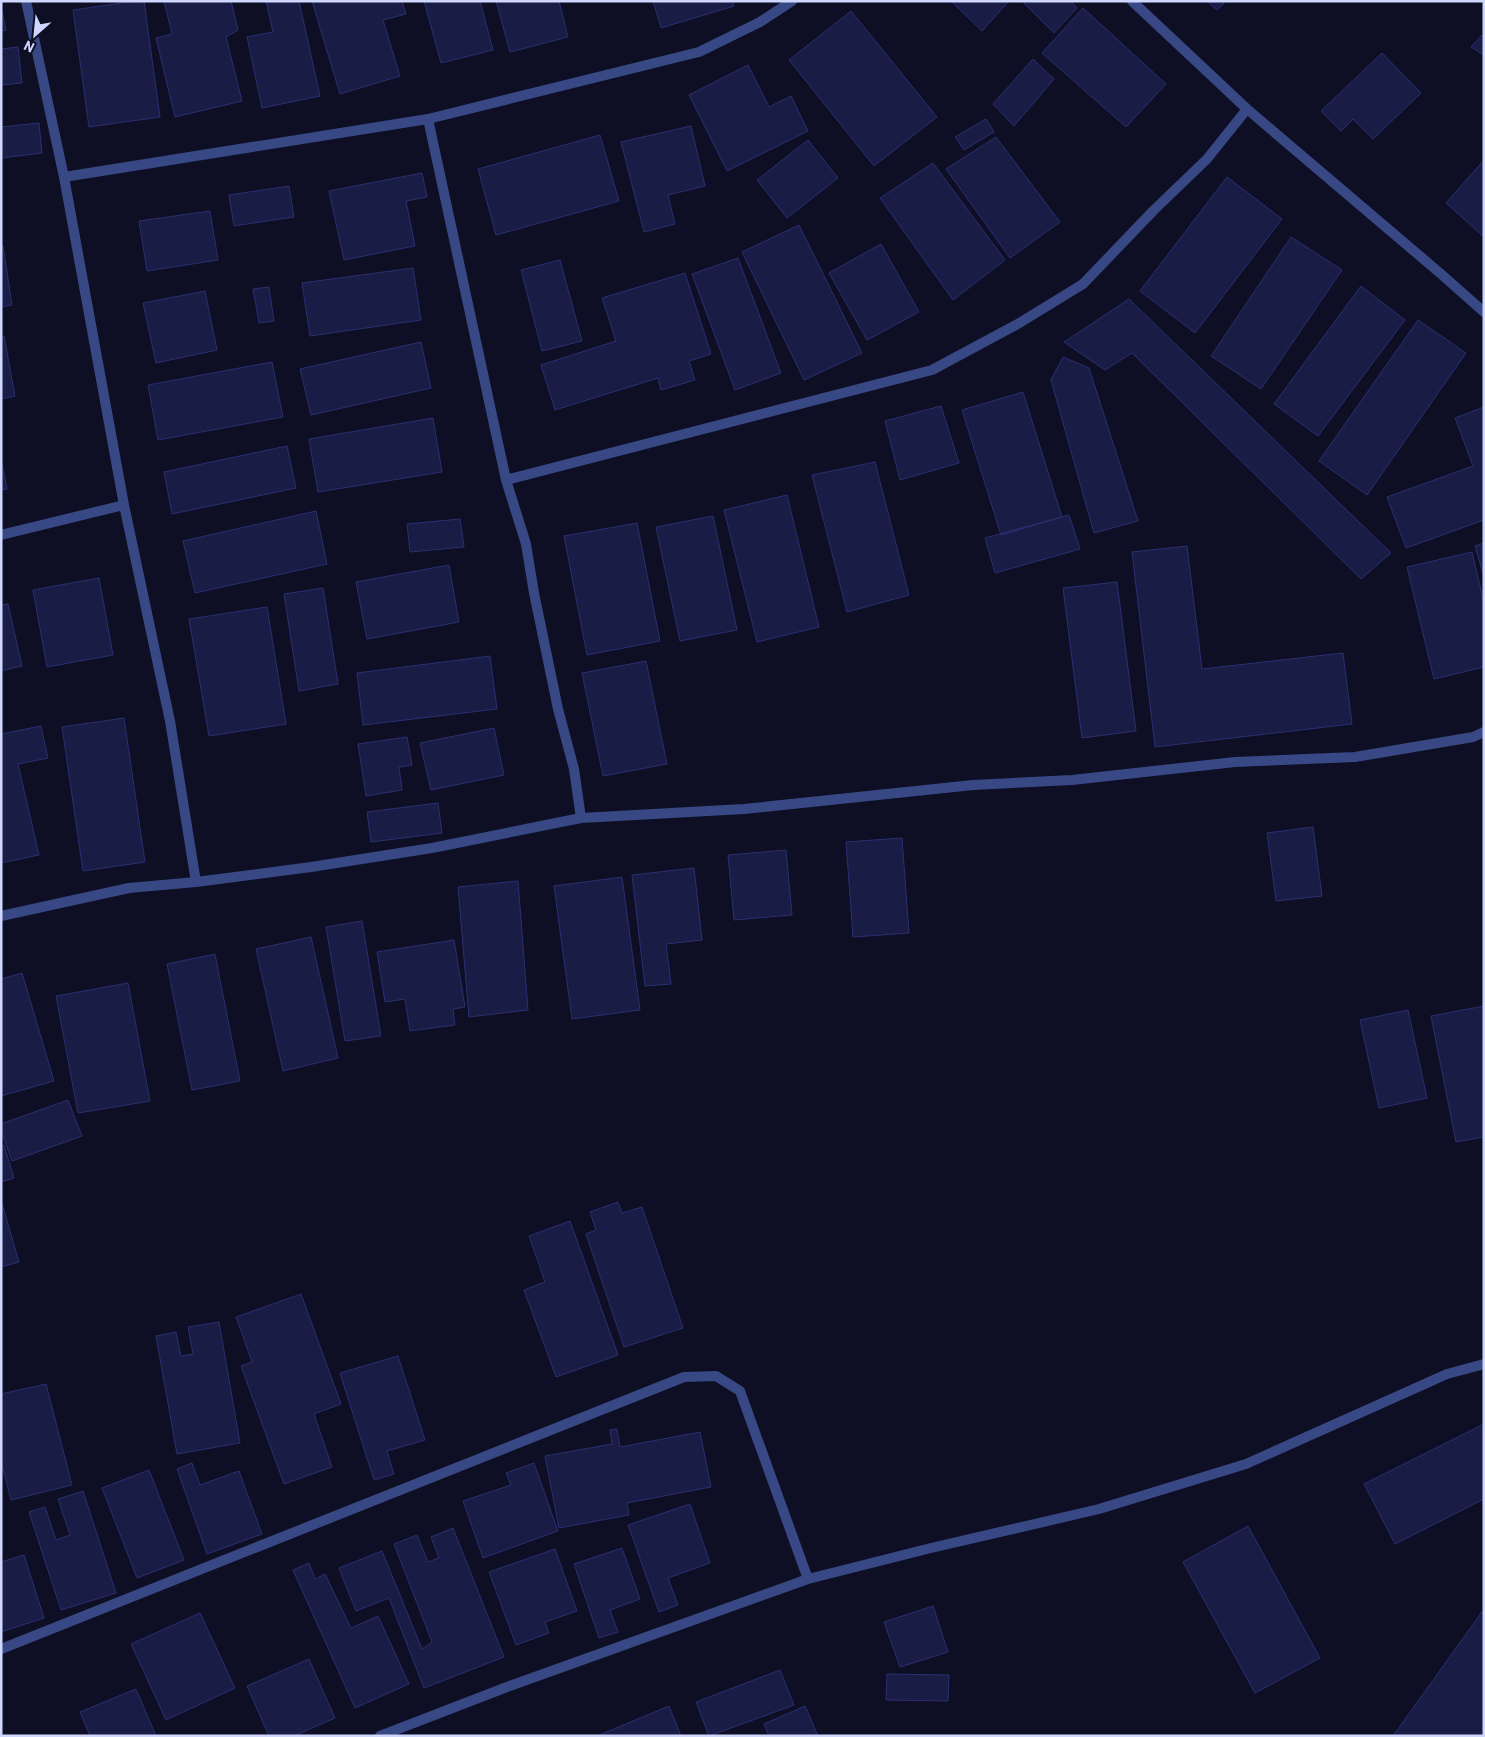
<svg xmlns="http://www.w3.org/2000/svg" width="1485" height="1737" font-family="Barlow,sans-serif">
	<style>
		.building { fill: #191c45; stroke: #2b2f71 }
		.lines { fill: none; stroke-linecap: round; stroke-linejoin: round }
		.street { stroke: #384884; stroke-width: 10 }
	</style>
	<rect width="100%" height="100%" fill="#0e0f24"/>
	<path class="building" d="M136 1H144L160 117 89 127 73 10Z
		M164 1H231L238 30 226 37 242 101 175 117 156 38 172 34Z
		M266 1H299L320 96 262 108 247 37 273 32Z
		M312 1H402L406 14 383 20 400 76 340 94Z
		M424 1H480L493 50 441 63Z
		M496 1H559L568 37 510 52Z
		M653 1H732L734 6 661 28Z
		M951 1H1009L982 31Z
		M1022 1H1071L1077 8 1054 33Z
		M1207 1H1226L1217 10Z
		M1 7 6 30 1 31Z
		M1083 8 1166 84 1126 127 1042 53Z
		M851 11 937 117 874 166 789 60Z
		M1482 35 1484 37V51L1482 54 1471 47Z
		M18 47 22 83 1 85V49Z
		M1382 53 1421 93 1373 139 1353 119 1341 131 1321 111Z
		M1033 59 1054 79 1014 126 993 104Z
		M748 65 769 107 791 96 808 131 727 171 689 95Z
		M986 119 994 132 964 150 955 137Z
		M39 123 42 153 1 158V127Z
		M691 126 705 186 668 195 675 224 644 232 621 142Z
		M600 135 619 201 496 235 478 169Z
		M996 137 1060 222 1010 258 946 169Z
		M808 140 838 178 787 218 757 180Z
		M1484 160V237L1446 203Z
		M933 163 1005 260 953 300 880 198Z
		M422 173 427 197 406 201 415 246 344 260 329 191Z
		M1227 177 1282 219 1195 333 1140 291Z
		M289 186 294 217 234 226 229 195Z
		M210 211 218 260 147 271 139 221Z
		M799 225 862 353 804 380 742 252Z
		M1291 237 1342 270 1261 389 1211 356Z
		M881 244 919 312 867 340 829 273Z
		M1 246H3L12 305 1 307Z
		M738 258 781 373 735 390 692 274Z
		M560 260 582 341 542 351 521 270Z
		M413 268 421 320 310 336 302 283Z
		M685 273 711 354 689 361 695 380 661 390 658 378 555 410 541 365 616 341 602 298Z
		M1361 286 1405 320 1318 436 1274 404Z
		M269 287 274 321 259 323 253 289Z
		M205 291 217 350 156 363 143 303Z
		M1129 299 1391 553 1361 579 1132 353 1105 370 1064 342Z
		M1418 320 1466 353 1367 495 1319 461Z
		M4 336 15 396 1 399V337Z
		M421 342 431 388 311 415 300 369Z
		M1063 357 1089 368 1138 521 1094 533 1051 380Z
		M272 362 283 417 158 440 148 385Z
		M1023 392 1062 517 1001 535 962 410Z
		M941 406 959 463 900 480 885 421Z
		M1484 407V520L1406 548 1387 497 1473 466 1455 418Z
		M433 418 442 472 318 492 309 439Z
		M287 446 296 488 172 514 164 472Z
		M1 459 7 489 1 490Z
		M875 462 909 595 847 612 812 475Z
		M787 495 819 627 757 642 724 510Z
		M316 511 327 564 195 593 183 541Z
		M1069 515 1080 549 995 573 985 538Z
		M713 516 737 630 680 641 656 527Z
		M460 519 464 547 410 552 407 524Z
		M637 523 660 641 587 655 564 536Z
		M1484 543V577L1475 546Z
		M1187 546 1202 669 1343 653 1352 724 1155 747 1132 552Z
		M1472 552 1484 603V667L1434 679 1407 567Z
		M449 565 459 622 367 639 356 582Z
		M99 578 113 655 47 667 33 590Z
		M1117 582 1136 731 1082 738 1063 588Z
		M323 588 338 684 299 691 284 594Z
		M8 604 22 666 1 671V605Z
		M267 607 286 724 209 736 189 619Z
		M490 656 497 709 363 725 357 673Z
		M646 661 667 764 603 776 582 673Z
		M124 718 145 862 83 871 62 727Z
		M41 726 48 758 18 764 39 855 1 863V734Z
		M494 728 504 775 431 790 420 743Z
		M407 737 412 765 399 767 402 790 366 796 358 744Z
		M438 803 442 833 371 842 367 812Z
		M1313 827 1322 896 1276 901 1267 833Z
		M902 838 909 933 853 937 846 842Z
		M786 850 792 915 734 920 728 855Z
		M694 868 702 940 666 944 671 984 645 986 632 875Z
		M622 877 640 1010 572 1019 554 886Z
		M518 881 528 1010 469 1017 458 887Z
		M362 921 381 1036 345 1041 326 927Z
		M311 937 338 1058 283 1071 256 949Z
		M454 940 465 1007 453 1009 455 1025 410 1031 405 999 385 1002 377 952Z
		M215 954 240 1081 192 1090 167 964Z
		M22 973 54 1081 1 1096V979Z
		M128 983 150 1101 78 1113 56 996Z
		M1484 1006V1137L1456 1142 1431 1016Z
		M1408 1010 1427 1098 1379 1108 1360 1020Z
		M68 1100 82 1136 12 1161 1 1130V1124Z
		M4 1145 14 1178 1 1182V1146Z
		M1 1200 19 1262 1 1267Z
		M618 1202 622 1213 642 1207 683 1328 624 1347 586 1234 596 1230 590 1212Z
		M570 1221 618 1355 556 1377 524 1290 545 1282 529 1236Z
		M301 1294 341 1404 314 1414 332 1467 284 1484 241 1366 252 1362 236 1317Z
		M219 1322 240 1443 177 1454 156 1336 176 1332 181 1356 193 1354 188 1327Z
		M398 1356 425 1440 387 1451 394 1474 374 1480 340 1373Z
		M46 1384 72 1485 11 1500 1 1461V1394Z
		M1484 1424V1499L1395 1544 1364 1484Z
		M617 1429 620 1447 700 1432 711 1487 627 1503 629 1515 559 1528 545 1456 612 1444 610 1430Z
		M192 1463 200 1485 239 1471 262 1534 207 1554 177 1469Z
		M534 1463 558 1531 483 1558 463 1501 511 1485 506 1473Z
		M149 1470 184 1560 137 1578 102 1488Z
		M83 1491 116 1593 61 1610 29 1512 45 1507 56 1540 70 1535 58 1499Z
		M690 1504 710 1563 668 1578 678 1605 659 1612 628 1525Z
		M1248 1526 1320 1658 1255 1693 1183 1562Z
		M453 1528 504 1657 424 1688 389 1598 356 1611 339 1568 382 1551 422 1649 432 1642 394 1544 417 1535 428 1562 439 1558 431 1537Z
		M622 1548 640 1599 610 1610 618 1632 599 1638 574 1564Z
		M555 1549 577 1611 545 1622 549 1633 516 1645 489 1572Z
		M24 1555 44 1618 1 1632V1562Z
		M309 1563 315 1579 325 1574 351 1628 378 1616 409 1684 355 1708 293 1570Z
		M933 1606 948 1652 900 1667 884 1622Z
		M1484 1609V1736H1393Z
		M200 1613 235 1688 166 1720 131 1644Z
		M309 1659 335 1718 294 1736H269L247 1686Z
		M780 1670 794 1705 709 1736 696 1702Z
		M887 1674 949 1675 948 1701 886 1700Z
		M136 1689 156 1736H90L80 1712Z
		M669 1706 681 1736H597Z
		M805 1706 818 1736H769L764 1724Z"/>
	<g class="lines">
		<path class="street" d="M26 1 64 177 124 505 170 721 196 882 311 867 432 848 581 818 744 809 973 785 1072 780 1235 762 1355 757 1473 737 1484 732
			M1247 109 1441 274 1484 312
			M428 119 506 480 526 544 534 593 558 709 574 769 581 818
			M64 177 428 119 699 52 760 22 792 1
			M506 480 932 370 1016 325 1083 284 1154 210 1207 159 1247 109 1132 1
			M1 535 124 505
			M1 916 129 888 196 882
			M1 1649 684 1377 716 1376 740 1391 808 1579
			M380 1736 507 1687 808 1579 931 1548 1099 1509 1246 1464 1447 1374 1484 1364"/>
	</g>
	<rect width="1485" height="1737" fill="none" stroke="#d0d7ff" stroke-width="5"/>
	<g transform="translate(35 35) rotate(207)" stroke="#0e0f24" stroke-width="4" paint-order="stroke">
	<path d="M0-4L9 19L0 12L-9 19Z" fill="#d0d7ff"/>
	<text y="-8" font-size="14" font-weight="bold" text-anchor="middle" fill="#d0d7ff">N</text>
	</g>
</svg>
